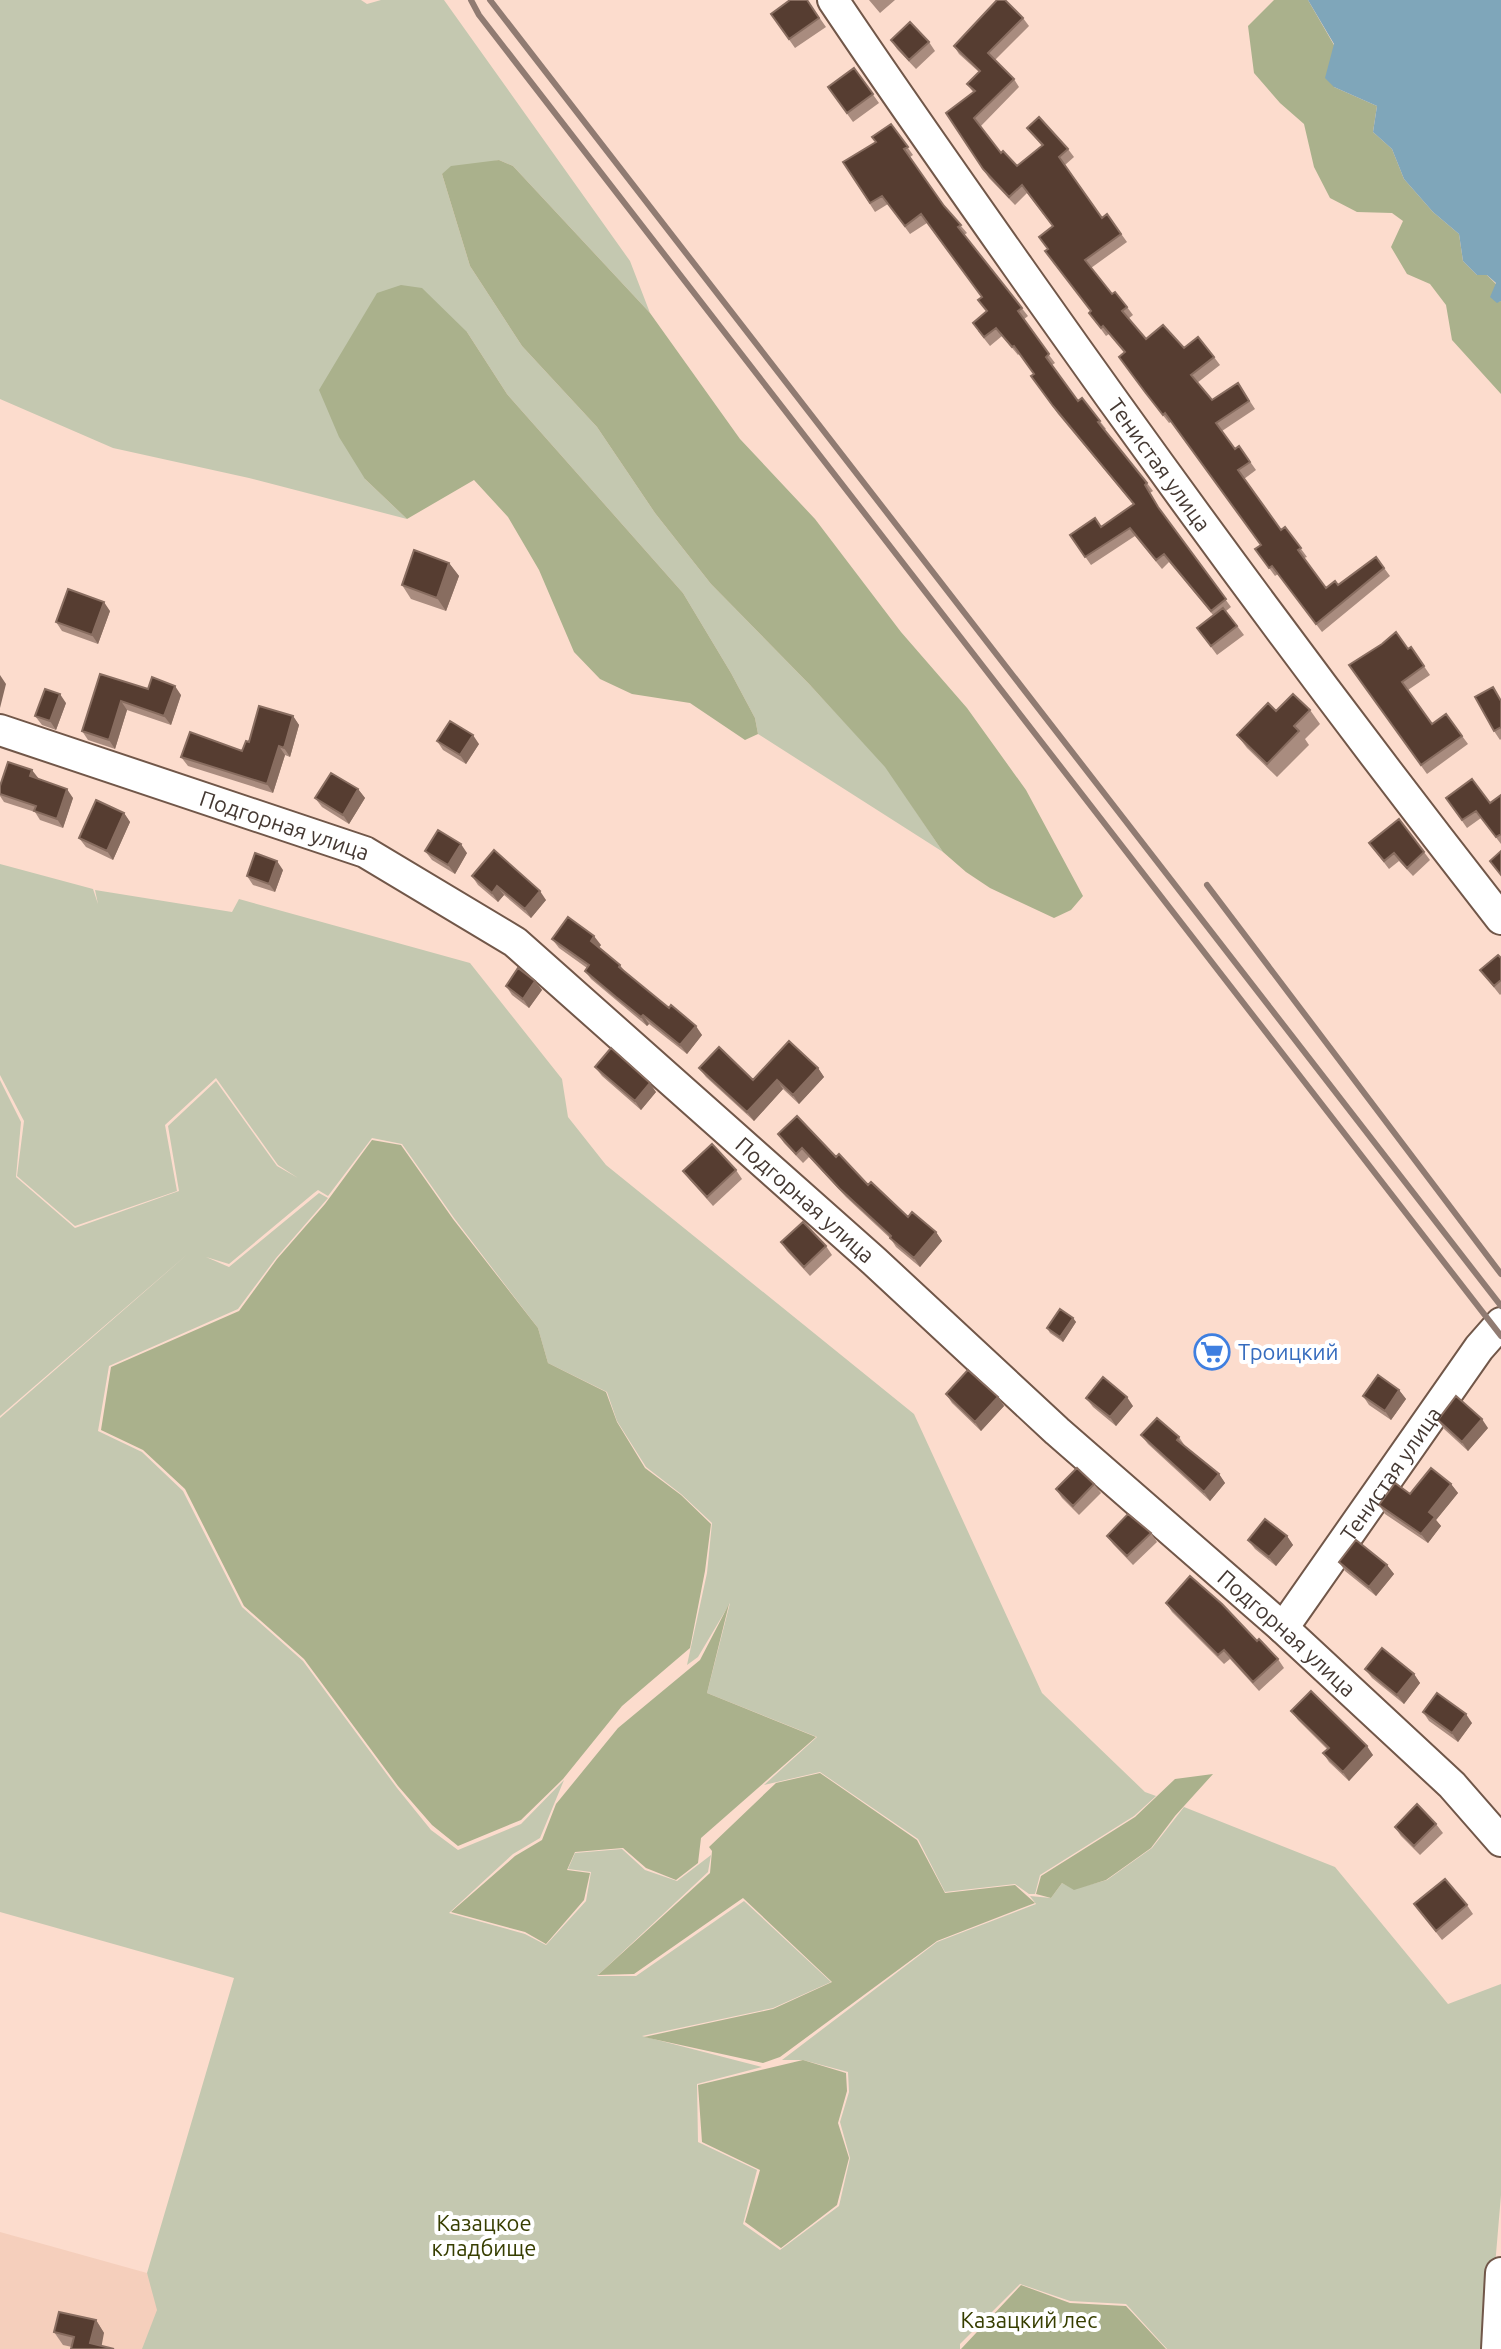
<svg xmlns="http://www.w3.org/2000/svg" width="1501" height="2349" font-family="Ubuntu,sans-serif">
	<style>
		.built { fill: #f5cfbc }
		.green { fill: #c4c8b0 }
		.forest { fill: #aab18c }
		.water { fill: #7fa6ba }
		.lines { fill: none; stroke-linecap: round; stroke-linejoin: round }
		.minor-casing { stroke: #715749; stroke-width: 34 }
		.minor { stroke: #fff; stroke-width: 30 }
		.rail { stroke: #907b72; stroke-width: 6 }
		.wall { fill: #a98c7f }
		.shaded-wall { fill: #886d60 }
		.building { fill: #563d31; stroke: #886d60; stroke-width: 2 }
		.labels { text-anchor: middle; stroke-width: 8; stroke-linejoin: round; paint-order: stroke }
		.street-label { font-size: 22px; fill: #443832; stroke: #fff }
		.shop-label { font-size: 22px; fill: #366cbe; stroke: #fff; text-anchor: start }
		.park-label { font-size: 22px; fill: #373e00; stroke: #fff }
	</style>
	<rect width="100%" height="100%" fill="#fcdccd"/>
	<path class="built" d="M0 2232 147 2273 164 2308 159 2349H0Z"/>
	<path class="green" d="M0 0H361L367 4 381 0H444L630 261 650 313 513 166 499 160 442 174 470 266 522 346 597 427 655 513 711 584 810 685 886 767 943 852 758 734 755 718 731 673 683 593 507 394 467 332 365 479 407 519 249 478 113 448 0 399Z
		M0 864 93 889 98 904 95 890 232 912 239 899 470 963 562 1079 568 1117 606 1165 914 1414 1042 1693 1145 1792 1156 1796 1134 1816 1040 1875 1035 1894H1029L1015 1884 945 1892 918 1839 820 1772 764 1785 817 1737 707 1693 730 1603 698 1657 687 1665 707 1573 712 1523 681 1494 646 1467 617 1421 607 1392 548 1363 538 1328 454 1218 402 1144 372 1138 328 1196 318 1190 314 1193 229 1264 206 1257 229 1267 319 1193 328 1198 276 1258 238 1309 109 1366 98 1431 142 1452 183 1491 242 1607 303 1661 397 1788 431 1830 458 1850 521 1824 564 1780 540 1838 513 1854 449 1913 525 1934 546 1945 586 1901 591 1872 568 1869 575 1853 622 1849 645 1870 677 1881 711 1855 708 1872 597 1976H636L744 1901 831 1982 773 2008 642 2036 762 2067 697 2084 698 2142 757 2170 743 2224 780 2250 839 2206 850 2158 840 2122 849 2092 848 2072 803 2060H782L937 1942 1036 1904 1030 1896 1051 1898 1062 1883 1074 1889 1107 1880 1152 1848 1184 1807 1335 1867 1448 2004 1501 1984V2195L1488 2349H1167L1126 2304 1070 2301 1020 2284 960 2344V2349H142L157 2310 147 2273 234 1978 0 1912V1418L190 1252 0 1416V1080L21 1122 16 1177 75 1228 179 1191 168 1126 216 1081 277 1166 298 1178 278 1165 216 1078 165 1125 177 1191 75 1226 17 1176 24 1121 0 1075Z"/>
	<path class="forest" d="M1274 0H1308L1334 45V87L1377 106 1373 132 1392 149 1404 179 1433 212 1459 234 1463 261 1477 275H1487L1496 284 1497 302 1501 301V394L1452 340 1446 305 1430 284 1407 274 1391 247 1403 221 1392 213 1357 212 1330 198 1314 167 1304 124 1280 103 1254 73 1248 26Z
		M499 160 513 166 650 313 740 439 815 519 901 632 967 708 1026 790 1083 896 1071 910 1054 918 990 888 966 872 943 852 885 767 810 685 711 584 655 513 597 427 522 346 470 266 442 174 451 166Z
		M401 285 422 288 467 332 507 394 683 593 731 673 755 718 758 734 745 740 690 703 632 694 600 679 574 652 539 570 508 517 474 480 407 519 365 479 339 437 319 390 377 293Z
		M372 1140 401 1145 453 1219 538 1328 548 1363 606 1392 617 1422 645 1468 681 1495 711 1524 705 1571 690 1648 622 1706 563 1779 521 1820 458 1846 432 1825 398 1786 304 1659 244 1606 185 1489 143 1450 101 1430 111 1367 239 1311 277 1259 325 1204Z
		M729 1604 707 1693 816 1737 701 1838 698 1863 676 1880 646 1868 623 1848 575 1852 567 1870 590 1873 584 1900 546 1944 525 1932 451 1912 515 1856 542 1840 556 1804 618 1728 700 1660Z
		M820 1773 917 1840 945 1893 1015 1885 1035 1903 937 1941 780 2057 763 2063 644 2037 773 2009 832 1982 743 1898 634 1974 598 1975 710 1873 712 1851 709 1847 776 1783Z
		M1213 1774 1175 1816 1151 1848 1106 1880 1074 1890 1062 1883 1051 1898 1036 1894 1041 1876 1135 1817 1175 1779Z
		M803 2060 846 2073 847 2091 838 2123 849 2158 837 2205 781 2248 745 2222 760 2170 702 2142 698 2085Z
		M1021 2285 1070 2303 1126 2306 1166 2349H961Z"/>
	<path class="water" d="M1308 0H1501V301L1497 303 1490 297 1496 283 1487 275H1477L1463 261 1459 234 1433 212 1404 179 1392 149 1373 132 1377 106 1334 87 1325 78 1334 44Z"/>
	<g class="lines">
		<defs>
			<g id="minor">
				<path id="s1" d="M833 0C898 97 966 193 1033 288 1184 502 1340 713 1501 919"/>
				<path id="s2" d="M0 730 365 852 515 942 874 1261 1057 1431 1283 1628 1452 1785 1501 1841"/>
				<path id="s3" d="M1283 1628 1479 1348 1501 1323"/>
				<path d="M1497 2349 1501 2273"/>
			</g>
		</defs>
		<use href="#minor" class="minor-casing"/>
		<use href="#minor" class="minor"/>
		<path class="rail" d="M471 0 479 15 1501 1336
			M490 0 1501 1306
			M1207 885 1501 1274"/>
	</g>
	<path class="wall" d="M807 0 826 27 795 48 771 14Z
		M869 0H895L880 13Z
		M1023 18 1029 26 995 60 1014 79 1019 87 980 127 1001 153 1017 166 1042 146 1027 128 1068 149 1074 157 1065 165 1102 218 1107 214 1127 242 1091 268 1112 294 1127 307 1133 315 1128 319 1146 339 1214 357 1220 365 1197 383 1212 400 1238 383 1255 409 1222 431 1235 449 1239 446 1256 470 1244 479 1281 530 1285 527 1307 557 1304 558 1326 588 1338 585 1376 557 1390 576 1322 632 1278 574 1275 576 1261 557V545L1171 422 1169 423 1151 400 1125 365V352L1109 334 1106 336 1089 313 1091 311 1047 249 1053 227 1027 193 1015 205 989 178 946 113 973 92 967 84 979 72 959 54 954 46Z
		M891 40 929 42 935 51 916 69 897 49Z
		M854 68 879 103 853 122 828 87Z
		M891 124 913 155 910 157 944 206 967 233 964 235 1028 316 1023 320 1055 363 1052 365 1078 401 1082 398 1106 429 1104 430 1147 483 1153 491 1150 493 1162 513 1231 607 1226 611 1244 635 1217 655 1197 628 1213 615 1169 562 1162 569 1135 536 1091 565 1070 535 1102 527 1133 504 1058 414 1031 376 1034 374 1019 354 1018 355 1002 336 990 346 978 331 987 312 982 297 927 223 910 234 888 204 875 212 843 162 876 142Z
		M449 563 459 576 446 611 411 599 402 585Z
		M110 611 98 644 62 631 56 622Z
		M1411 647 1430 675 1408 690 1432 724 1446 714 1468 744 1427 774 1349 665Z
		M100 674 148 689 181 695 171 725 127 710 115 749 88 740 82 731Z
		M1501 699V739L1500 740 1494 731Z
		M66 703 56 730 42 725 35 716Z
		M1310 710 1320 724 1305 739 1309 745 1277 777 1247 748 1237 735 1276 711Z
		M293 716 299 725 290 757 285 755 273 793 188 766 181 757 242 751 249 742Z
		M437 741 479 744 466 764 443 750Z
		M39 779 73 798 63 828 40 820 35 812 4 802 0 796V786Z
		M358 789 365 798 349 824 322 807 315 798Z
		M1501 795V844L1481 818 1467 828 1446 798 1490 803Z
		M124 813 130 822 113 860 86 847 79 838Z
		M1399 819 1430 860 1413 876 1399 861 1389 869 1369 843Z
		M425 851 467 853 455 874 432 860Z
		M283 870 275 892 253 885 247 876Z
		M472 876 546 900 531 918 504 895 498 902 478 885Z
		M552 939 601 945 599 947 620 965 626 973 702 1035 687 1054 649 1024 647 1026 591 979 585 971 587 968 559 948Z
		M1501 958V994L1500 995 1480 970Z
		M535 981 542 990 529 1008 512 995 506 986Z
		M595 1067 656 1092 641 1110 602 1076Z
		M699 1068 753 1080 818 1068 824 1077 799 1104 783 1089 754 1121 706 1077Z
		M778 1134 836 1157 908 1217 936 1232 942 1241 920 1267 896 1247 891 1239 846 1197 809 1157 803 1163 784 1143Z
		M736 1170 742 1179 713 1206 690 1180 683 1171Z
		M781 1242 826 1246 832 1255 810 1276 787 1251Z
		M1073 1318 1076 1322 1063 1342 1050 1333 1047 1328Z
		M1399 1390 1406 1399 1391 1420 1369 1405 1363 1396Z
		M946 1394 998 1397 1004 1406 981 1431 952 1403Z
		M1086 1398 1133 1406 1116 1426 1093 1407Z
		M1438 1420 1488 1428 1468 1451 1444 1429Z
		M1141 1435 1179 1437 1185 1446 1219 1474 1225 1483 1210 1501 1148 1444Z
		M1094 1484 1101 1493 1079 1515 1062 1498 1056 1489Z
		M1451 1484 1458 1493 1436 1520 1441 1526 1428 1543 1385 1514 1379 1505 1410 1494Z
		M1151 1533 1157 1542 1133 1565 1113 1544 1107 1536Z
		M1287 1536 1293 1545 1276 1566 1255 1549 1248 1540Z
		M1339 1562 1387 1565 1394 1574 1376 1596 1345 1571Z
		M1166 1603 1257 1641 1278 1659 1284 1668 1259 1691 1230 1659 1224 1664 1172 1612Z
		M1365 1669 1414 1674 1420 1683 1404 1704 1372 1678Z
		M1291 1711 1373 1755 1349 1781 1329 1762 1323 1753 1327 1749 1298 1720Z
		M1423 1712 1472 1723 1458 1742 1429 1721Z
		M1436 1824 1443 1833 1420 1855 1401 1836 1395 1827Z
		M1414 1904 1467 1905 1473 1914 1442 1940Z
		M96 2320 104 2333 72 2347 63 2345 54 2332Z"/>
	<path class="shaded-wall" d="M449 563 459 576 446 611 437 598Z
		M104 602 110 611 98 644 92 635Z
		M0 675 6 684 0 708Z
		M175 686 181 695 171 725 164 716Z
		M60 694 66 703 56 730 50 721Z
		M121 701 127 710 115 749 109 740Z
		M293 716 299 725 290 757 284 748Z
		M473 735 479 744 466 764 460 755Z
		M279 746 285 755 273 793 267 784Z
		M32 770 39 779 30 776Z
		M67 789 73 798 63 828 57 819Z
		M358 789 365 798 349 824 343 815Z
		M124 813 130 822 113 860 107 851Z
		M461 844 467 853 455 874 448 865Z
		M277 861 283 870 275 892 269 884Z
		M497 886 504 895 498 902 492 893Z
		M540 891 546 900 531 918 525 909Z
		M594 936 601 945 597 950 591 941Z
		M535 981 542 990 529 1008 523 999Z
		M643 1015 649 1024 647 1026 641 1017Z
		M696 1026 702 1035 687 1054 680 1045Z
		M818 1068 824 1077 799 1104 793 1095Z
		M777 1080 783 1089 754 1121 747 1112Z
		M650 1083 656 1092 641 1110 635 1101Z
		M936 1232 942 1241 920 1267 914 1258Z
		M1073 1318 1076 1322 1063 1342 1060 1337Z
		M1399 1390 1406 1399 1391 1420 1385 1411Z
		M998 1397 1004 1406 981 1431 975 1422Z
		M1127 1397 1133 1406 1116 1426 1110 1417Z
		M1482 1419 1488 1428 1468 1451 1462 1442Z
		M1219 1474 1225 1483 1210 1501 1204 1492Z
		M1451 1484 1458 1493 1436 1520 1441 1526 1428 1543 1421 1534 1429 1512Z
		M1287 1536 1293 1545 1276 1566 1269 1557Z
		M1387 1565 1394 1574 1376 1596 1369 1587Z
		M1414 1674 1420 1683 1404 1704 1397 1695Z
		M1466 1714 1472 1723 1458 1742 1452 1733Z
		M1367 1746 1373 1755 1349 1781 1343 1772Z
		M96 2320 104 2333 101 2349 90 2343Z"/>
	<path class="building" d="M790 0H807L819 18 789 39 771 14Z
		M997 0H1005L1023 18 988 53 1014 79 974 118 1001 153 1003 151 1017 166 1043 145 1027 128 1039 117 1068 149 1059 157 1102 218 1107 214 1121 234 1085 260 1112 294 1115 292 1127 307 1122 311 1146 339 1163 325 1184 348 1198 337 1214 357 1191 375 1212 400 1238 383 1249 401 1216 423 1235 449 1239 446 1250 462 1238 470 1281 530 1285 527 1301 548 1298 550 1326 588 1335 581 1338 585 1376 557 1384 568 1316 624 1272 566 1269 568 1255 549 1261 545 1165 413 1163 415 1145 392 1119 357 1125 352 1103 326 1101 328 1089 313 1091 311 1045 251 1048 249 1039 237 1053 226 1022 185 1009 197 983 169 946 113 975 91 967 84 980 71 954 46Z
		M910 22 929 42 909 60 891 40Z
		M854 68 873 94 847 113 828 87Z
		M891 124 908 147 904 149 944 206 961 225 958 227 1022 308 1018 311 1049 354 1046 357 1078 401 1082 398 1100 421 1098 422 1147 483 1145 485 1158 507 1226 599 1211 611 1164 554 1156 560 1130 528 1085 557 1070 535 1095 518 1101 527 1134 504 1053 406 1031 376 1034 374 1014 346 1012 347 996 328 984 337 973 323 987 311 978 300 982 297 921 214 905 226 882 196 870 203 843 162 876 142 872 137Z
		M414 550 449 563 437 598 402 585Z
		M68 589 104 602 92 635 56 622Z
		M1223 608 1237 626 1211 646 1197 628Z
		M1396 632 1408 649 1411 647 1424 666 1402 682 1432 724 1446 714 1462 736 1421 765 1349 665 1382 644Z
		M100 674 148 689 152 677 175 686 164 716 121 701 109 740 82 731Z
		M1493 687 1501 701V727L1494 731 1475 697Z
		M45 689 60 694 50 721 35 716Z
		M1293 694 1310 710 1294 726 1299 731 1267 764 1237 735 1268 703 1276 711Z
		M259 706 293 716 284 748 279 746 267 784 181 757 190 732 242 751 246 741 249 742Z
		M450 721 473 735 460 755 437 741Z
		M8 762 32 770 30 776 67 789 57 819 34 811 36 806 0 794V786Z
		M331 773 358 789 343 815 315 798Z
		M1472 779 1490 803 1501 795V834L1496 837 1476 811 1462 820 1446 798Z
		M96 800 124 813 107 851 79 838Z
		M1399 819 1424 852 1407 868 1394 853 1384 861 1369 843Z
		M438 830 461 844 448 865 425 851Z
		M494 850 540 891 525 909 497 886 492 893 472 876Z
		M1501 851V875L1490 861Z
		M255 853 277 861 269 884 247 876Z
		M568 917 594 936 591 941 620 965 619 967 669 1008 671 1005 696 1026 680 1045 643 1015 641 1017 616 997 585 971 589 965 552 939Z
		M1498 955 1501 958V980L1494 986 1480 970Z
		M518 968 535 981 523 999 506 986Z
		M789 1041 818 1068 793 1095 777 1080 747 1112 699 1068 719 1047 753 1080Z
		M611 1048 650 1083 635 1101 595 1067Z
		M797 1116 836 1157 839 1154 868 1185 871 1182 908 1217 912 1212 936 1232 914 1258 890 1238 891 1236 839 1188 802 1148 796 1154 778 1134Z
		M712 1144 736 1170 707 1197 683 1171Z
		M803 1222 826 1246 804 1267 781 1242Z
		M1060 1309 1073 1318 1060 1337 1047 1328Z
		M968 1370 998 1397 975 1422 946 1394Z
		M1378 1375 1399 1390 1385 1411 1363 1396Z
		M1103 1377 1127 1397 1110 1417 1086 1398Z
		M1456 1396 1482 1419 1462 1442 1438 1420Z
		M1157 1418 1179 1437 1177 1440 1219 1474 1204 1492 1141 1435Z
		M1077 1468 1094 1484 1073 1506 1056 1489Z
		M1431 1468 1451 1484 1429 1512 1435 1517 1421 1534 1379 1505 1395 1483 1410 1494Z
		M1128 1514 1151 1533 1127 1556 1107 1536Z
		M1265 1519 1287 1536 1269 1557 1248 1540Z
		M1356 1540 1387 1565 1369 1587 1339 1562Z
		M1190 1576 1222 1604 1257 1641 1259 1639 1278 1659 1253 1682 1224 1650 1218 1655 1166 1603Z
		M1382 1648 1414 1674 1397 1695 1365 1669Z
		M1311 1691 1367 1746 1343 1772 1323 1753 1329 1748 1291 1711Z
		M1437 1693 1466 1714 1452 1733 1423 1712Z
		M1417 1804 1436 1824 1414 1846 1395 1827Z
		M1445 1879 1467 1905 1436 1931 1414 1904Z
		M59 2312 96 2320 90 2343 114 2349H71L74 2337 54 2332Z"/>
	<defs>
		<symbol id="supermarket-ring" viewBox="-11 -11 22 22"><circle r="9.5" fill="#fff" stroke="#3f7fe0" stroke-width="1.5"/><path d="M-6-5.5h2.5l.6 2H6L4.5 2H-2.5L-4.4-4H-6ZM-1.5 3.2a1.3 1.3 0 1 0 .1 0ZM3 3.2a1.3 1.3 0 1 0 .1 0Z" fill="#3f7fe0"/></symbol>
	</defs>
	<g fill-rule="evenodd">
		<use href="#supermarket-ring" x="1192" y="1332" width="40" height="40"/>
	</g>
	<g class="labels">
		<g class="street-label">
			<text dy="8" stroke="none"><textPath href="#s1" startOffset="568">Тенистая улица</textPath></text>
			<text dy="8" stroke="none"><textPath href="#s2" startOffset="300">Подгорная улица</textPath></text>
			<text dy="8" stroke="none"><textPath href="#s2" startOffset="948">Подгорная улица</textPath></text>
			<text dy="8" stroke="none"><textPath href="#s3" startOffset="188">Тенистая улица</textPath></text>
			<text dy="8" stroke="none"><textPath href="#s2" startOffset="1596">Подгорная улица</textPath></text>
		</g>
		<g class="shop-label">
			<text x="1238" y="1360">Троицкий</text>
		</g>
		<g class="park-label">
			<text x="484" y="2231">Казацкое<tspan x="484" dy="25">кладбище</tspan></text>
			<text x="1029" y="2328">Казацкий лес</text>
		</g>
	</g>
</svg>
